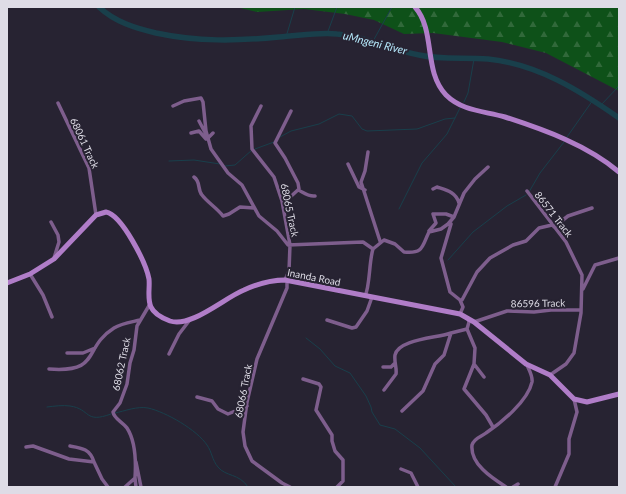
<svg xmlns="http://www.w3.org/2000/svg" width="626" height="494" font-family="Lato,sans-serif">
	<style>
		.forest { fill: url(#forest-firs) }
		.lines { fill: none; stroke-linecap: round; stroke-linejoin: round }
		.stream { stroke: #193f4b; stroke-width: 1 }
		.river { stroke: #193f4b; stroke-width: 5.5 }
		.street { stroke: #7e5e8d; stroke-width: 3.5 }
		.secondary { stroke: #b07dc8; stroke-width: 5 }
		.labels { text-anchor: middle; stroke-width: 4; stroke-linejoin: round; paint-order: stroke }
		.street-label { font-size: 10px; fill: #dedce6; stroke: #272332 }
		.water-label { font-size: 11px; font-style: italic; fill: #b5e9fc; stroke: #272332 }
	</style>
	<defs>
		<pattern id="forest-firs" width="22" height="20" patternUnits="userSpaceOnUse"><rect width="22" height="20" fill="#0e5119"/><path d="M5 1l3.5 6h-7zM16 11l3.5 6h-7z" fill="#31693a"/></pattern>
	</defs>
	<rect width="100%" height="100%" fill="#272332"/>
	<path class="forest" d="M236 7H619V91L546 53 502 42 433 33 404 34 374 20 345 14 304 9 257 12Z"/>
	<g class="lines">
		<path class="stream" d="M327 34 337 7
			M286 37 295 7
			M372 43 392 7
			M464 102 468 93 474 59
			M601 105 619 86
			M280 137 291 131 319 124 339 114 352 116 362 129 367 131 417 129 445 119 455 118
			M567 137 593 100
			M255 149 274 142
			M169 161 194 160 220 164
			M225 166 235 165 252 150
			M529 192 540 173 564 142
			M399 209 422 163 447 134 460 108
			M448 260 473 232 507 206 526 195
			M306 338 320 349 335 366 350 373 366 396 371 407 372 412 380 425 395 429 420 448 456 487
			M47 407C55 406 63 405 70 406 91 409 84 424 111 414
			M115 413C125 411 137 406 148 408 166 412 197 430 207 445 212 452 212 460 218 467 226 477 239 473 248 487"/>
		<path class="river" d="M99 7C115 22 135 28 156 33 198 42 237 41 279 37 298 36 318 32 337 34 365 36 391 50 419 55 442 60 465 57 488 59 537 64 579 90 619 118"/>
		<path class="street" d="M58 103 89 168 96 215
			M173 106 184 101 201 98 203 102 206 131 211 149 228 173 242 185 259 216 277 231 288 245 363 242 373 249
			M261 106 251 126 252 149 274 177 282 201 290 245 289 271 285 280
			M199 121 208 138 213 133
			M191 133 199 131 206 139
			M368 152 365 171 361 182 380 241
			M348 164 359 187 365 190
			M194 177C201 182 197 189 202 195 207 202 217 208 223 216L229 214 240 207 254 208
			M433 189 437 187C446 190 456 192 459 203
			M298 190C303 192 308 197 315 196
			M527 191 566 242 582 275 581 313 574 353 566 364 550 375
			M282 201 288 199 299 189 298 183 285 158 275 143 291 111
			M51 222 58 235 59 242 54 258
			M451 224 441 258 450 292 460 300
			M554 227 568 216 592 208
			M429 231 436 223 433 214H446L454 217
			M30 274 43 295 52 317
			M287 281V288L257 359 247 402 243 432 245 446 252 461 282 483 290 487
			M583 289 595 265 619 258
			M365 296C370 287 369 261 373 249L384 240 395 244 404 252C424 254 422 246 429 232L441 229 448 224 454 217 464 193 475 179 488 167
			M460 314 463 307 460 300H462L477 272 490 258 513 245 526 241 539 228 552 225
			M468 319 469 322 467 329 475 348 474 364 484 377
			M327 320 352 328 356 327 367 311 372 297
			M474 322 507 311 534 312 551 310H581
			M67 353H83L95 348
			M169 354 179 334 189 321
			M474 364 464 389 486 415 493 427
			M383 367H391L395 363
			M49 369C102 373 82 348 114 328 122 323 132 322 140 320
			M303 379 319 384 321 387 316 410 332 435V441L335 451 343 460V481L337 487
			M384 390 396 374C397 368 394 362 395 355 398 339 438 338 451 333
			M197 397 212 401 218 409 228 414 247 406
			M402 411 423 391 435 364 444 355 451 333 467 329
			M70 446C82 448 90 449 94 462
			M26 447 33 446 69 459 94 462 102 479 108 487
			M136 462 141 487
			M401 469 411 473 418 487
			M135 478 136 487
			M125 487 135 478C136 463 136 442 127 428 123 422 114 419 113 412L120 403 127 384 130 363 134 350 137 326 150 304
			M506 487C492 478 470 464 472 445 474 438 481 437 486 433 501 423 528 401 532 382 533 376 529 370 527 365
			M513 487 518 484
			M555 487 569 454V439L577 412 574 399"/>
		<path class="secondary" d="M415 7C436 31 423 71 446 95 462 111 484 111 505 117 545 130 587 145 619 172
			M7 283 30 274 54 259 96 215 106 212C122 215 146 263 149 279 150 288 147 299 151 307 154 314 162 318 170 321 191 328 224 298 244 290 257 284 270 280 285 280L460 314 474 322 526 364 550 375 574 399 587 402 619 394"/>
	</g>
	<g class="labels">
		<g class="street-label">
			<text transform="translate(85 143) rotate(65)" y="4">68061 Track</text>
			<text transform="translate(290 210) rotate(78)" y="4">68065 Track</text>
			<text transform="translate(554 214) rotate(52)" y="4">86571 Track</text>
			<text transform="translate(314 277) rotate(11)" y="4">Inanda Road</text>
			<text transform="translate(538 303) rotate(-1)" y="4">86596 Track</text>
			<text transform="translate(121 364) rotate(-78)" y="4">68062 Track</text>
			<text transform="translate(243 391) rotate(-79)" y="4">68066 Track</text>
		</g>
		<g class="water-label">
			<text transform="translate(375 43) rotate(14)" y="4">uMngeni River</text>
		</g>
	</g>
	<rect width="626" height="494" fill="none" stroke="#dedce6" stroke-width="16"/>
</svg>
